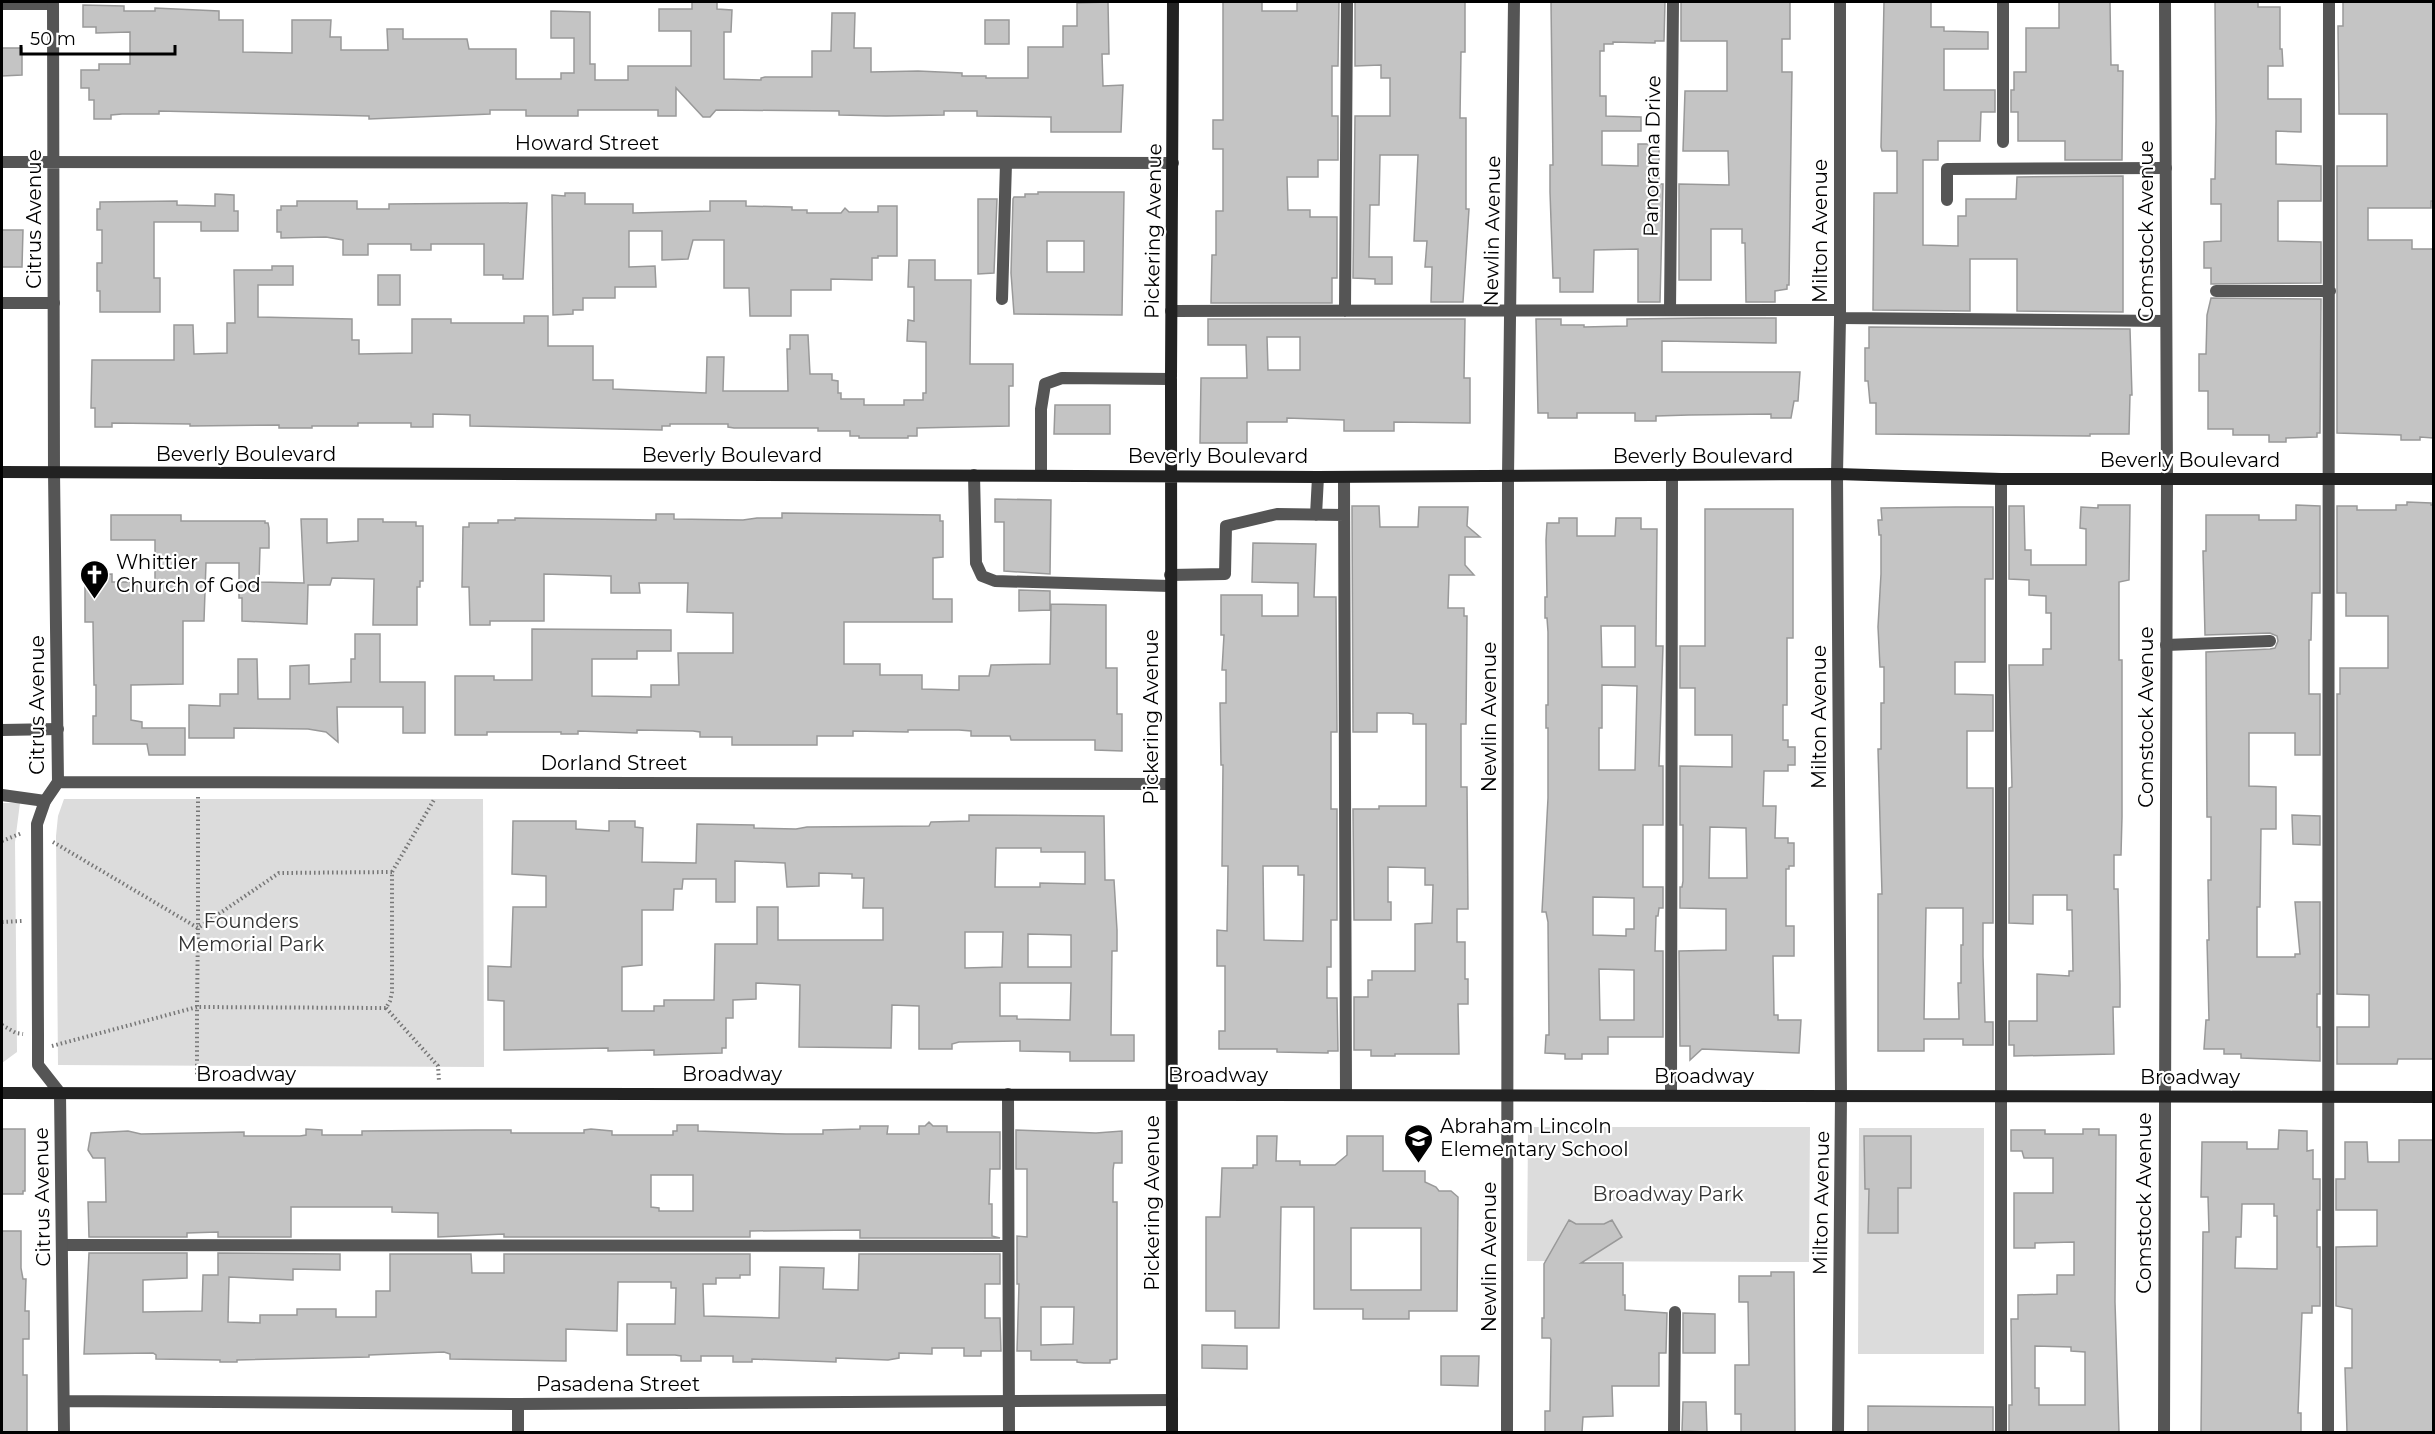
<svg xmlns="http://www.w3.org/2000/svg" width="2435" height="1434" font-family="Montserrat,sans-serif">
	<style>
		.green { fill: #dcdcdc }
		.building { fill: #c4c4c4; stroke: #999; stroke-width: 1.5; fill-rule: evenodd }
		.lines { fill: none; stroke-linecap: round; stroke-linejoin: round }
		.path { stroke: #777; stroke-width: 4; stroke-dasharray: 1.5 3; stroke-linecap: butt }
		.lane { stroke: #555; stroke-width: 12 }
		.street { stroke: #555; stroke-width: 12 }
		.secondary { stroke: #222; stroke-width: 12 }
		.labels { text-anchor: middle; stroke-width: 4.5; stroke-linejoin: round; paint-order: stroke }
		.street-label { font-size: 20px; fill: #000; stroke: #fff }
		.poi-label { font-size: 20px; fill: #000; stroke: #fff; text-anchor: start }
		.park-label { font-size: 20px; fill: #333; stroke: #fff }
	</style>
	<rect width="100%" height="100%" fill="#fff"/>
	<path class="green" d="M64 799H483L484 1067 58 1065 56 836 58 816Z
		M2 803H20L15 842 17 1052 2 1063Z
		M1528 1127H1810L1809 1262 1527 1261Z
		M1859 1128H1984V1354H1858Z"/>
	<path class="building" d="M692 2H717V9L732 10 731 32H724V79L761 80V78L765 77H812V51H831L832 13H855L854 48H871V72L918 71 962 73V76H986V78H1028V47H1063V26H1077V3L1108 2 1109 54H1102L1103 86 1123 85 1121 132H1051V117L977 116V111H944V115L886 116 839 115V111L716 110 710 117H703L676 88V116H658V110H578V116H526V110H490V114L369 119V116L159 111V114H122L111 115V119H94V100H89V88H81V70H99V64H130V32L96 33V27H83V5L124 6V11H155V8L219 11V20H243V52L292 53V20H331L330 37H341V50H388L387 29H403V39H467L469 49H516V79H561V73H574V38H551V11L590 12V64H595V80H628V66H691V31H659V9H692Z
		M1223 2H1262V11H1297V2H1339L1338 66H1332V116H1338V160H1318V177H1287L1288 210H1310V217H1337V278H1332V303H1211L1212 255H1216V211H1223V149H1213V120H1223Z
		M1355 2H1465V52H1461L1460 118H1466V209H1469L1463 302H1431L1432 267H1425L1427 241H1414L1418 155H1380L1379 205H1370L1369 257H1392V284H1375V279L1353 278 1355 116H1390V78H1381V65L1355 66Z
		M1551 2H1665L1664 41H1655V43L1613 42V44H1604V51H1600V96H1606V116L1641 117V131H1602V165L1638 166V144H1659V184H1663L1660 302H1638V249L1594 250 1593 292H1560V278H1553L1550 192V165H1553Z
		M1681 2H1790V39H1782V72H1792L1789 285H1787V289L1775 291V302H1746L1745 243H1742V229H1711V280H1679V184L1729 185 1728 151H1683L1685 91H1727V41H1681Z
		M1884 2H1931V27H1944V31L1988 32V49H1944V90H1995V112H1981L1980 141H1938V160H1923V245L1958 246V216H1966V199H2016L2017 177 2123 176V312L2017 311V259H1970V311L1873 310 1874 193H1897V151H1882L1881 147Z
		M2059 2H2110L2111 65H2118V71H2123L2122 160H2065V141H2018V112H2011V90H2014V72H2026V28H2059Z
		M2215 2H2258V7H2280V49H2282L2283 66H2268V99H2301V132L2276 131V164L2321 166V201H2278V241L2321 242V283L2211 284V268H2204V242L2221 241V204H2211V179H2215L2216 121Z
		M2343 2H2433V201H2431V208H2368V240H2412V249H2433V438L2420 437V440H2401V435L2337 433V166H2387V114H2339L2338 26H2343Z
		M985 20H1009V44H985Z
		M2 48H22V75L2 76Z
		M1038 192H1124L1122 315 1014 314 1011 273 1013 199 1014 197H1025V194H1038ZM1047 241H1084V272H1047Z
		M565 193H585V204H633V213L710 211V201H746V206L792 207V210H807V213H841L845 208 849 212H878V206H897V256H878V258H872V280L831 279V290H791V316H750L749 288H724V240H693L688 259 662 260V231H629V267L655 266 656 287H615V298H583V310H573V314L553 315 552 195 565 196Z
		M215 194 234 195V211H238V231H201V222H154V278H160V312H100V291H97V263H102V230H97V209H100V202L177 201V205L215 206Z
		M978 199H997L994 273 978 274Z
		M297 201H357V209H389V204L527 203 523 279H503V275H484V244H431V250H411V244H368V255H343V240L326 237 281 238V232H277V210H281V206H297Z
		M2 230H23L22 267H2Z
		M909 260H935V280H971L970 364H1013V386H1009V426L917 428V436H908V438H859V436H850V431H818V428H734L728 427V424H670V426H662V430L470 426V415L433 414V427H411V423H358V426H312V428H279V425L190 426V424L112 423V427H95V408H91L92 360H174V325H193L194 354 227 353V323H235L234 270H272V266H293V285H258V317L352 319V340H359V354L412 353V319H451V323H524V316H548V346H593V380H613V389L706 393 707 357H724L723 391H788L787 349H790V335H808L810 374H832V380L838 381V393H841V399H864V405H904V400H923V393H926V342L907 341 908 320 914 321V287H908Z
		M378 275H400V305H378Z
		M2211 298 2321 299 2320 433H2317V437L2286 438V442H2269V435H2233V429H2208V391H2199V354H2206L2207 315Z
		M1707 318H1776V343L1662 341V372H1800L1798 401H1794L1791 418H1771V414L1689 415 1656 416V421H1635V413H1577V418H1548V413H1538L1536 319H1561V325H1584V327L1627 326V319Z
		M1208 319H1465L1464 378H1470V423L1394 422V431H1344V420L1287 418V422H1247V443H1200L1201 378H1247L1246 345H1208ZM1267 337H1300V370H1268Z
		M1869 327 2130 329 2132 395H2130L2129 434H2090V436L1876 434V403H1870L1868 381H1865V348H1869Z
		M1055 405H1110V434H1054Z
		M995 499 1051 500 1050 574 1004 571V522H995Z
		M2407 502 2431 503V505H2433V1059H2398L2397 1064H2337V1027H2369V995L2337 994V694H2340V668H2388V616H2346V593H2337V506H2357V510H2396V505H2407Z
		M2098 505H2130L2129 580 2119 582V660H2122V817L2121 855H2114V889H2118L2120 984V1007H2113L2114 1054 2014 1056V1045H2009V1021H2037V974L2069 976V971H2073L2072 910H2067V895H2033V924L2009 923V788L2012 787 2009 665H2043V649H2051V613H2046V596L2029 595V580L2009 579V506H2024L2025 550H2031V565H2086V529L2080 528 2081 507 2098 508Z
		M2296 505 2320 506V593H2312L2311 640H2309V694H2320V755H2295V733H2249V786L2276 787V829H2261L2260 907H2257V957H2295V954H2300L2295 902H2320V994H2317V1027H2320V1061L2241 1058V1054H2224V1049H2204L2206 1020H2209L2207 940H2209L2208 880H2211V817H2207L2206 652 2270 649 2275 648 2278 641 2277 636 2270 633 2205 635 2203 551H2206V515H2259V520H2296Z
		M1352 506H1379L1380 527H1418L1419 507H1468L1467 526 1480 537H1465V565L1474 575H1449L1448 608H1464V616H1467L1466 724H1461V787H1467L1468 909H1457V942H1465V979H1468V1004H1458L1459 1054H1395V1056H1371V1050H1354V997H1368V980H1372V971H1415V924L1432 923 1433 885H1425V868L1388 867V902H1391V920H1354L1353 809H1379V806H1426V724H1413V714L1408 713H1377V732H1353Z
		M1956 507H1993V579H1985V662H1955V694L1993 695V731H1967V788H1993V923H1983V956L1985 1022H1993V1045H1963V1039H1924V1051H1878V894H1882L1878 749H1881V703H1884V667H1880L1878 627 1881 574V535H1879L1878 520H1882L1881 508ZM1926 908H1963V945H1961V983H1958L1959 1019H1924Z
		M1705 509H1793V638H1787V705H1783V740H1788V747H1795V765H1788V771H1764L1763 806H1776L1775 838H1788V843H1794V866H1789V869H1786V926H1794V956H1773L1774 1015H1778V1020H1801L1799 1053 1702 1049 1690 1060V1046H1680L1679 951 1726 950V909L1680 908V887H1682L1683 881V825H1680V766L1732 767V735H1695V688H1680V646H1705ZM1710 827 1746 828 1747 878H1709Z
		M782 513 940 515V521H943V557L933 558V599H952V622H844V664H880V675H922V689L959 690V676H989L991 665 1050 664 1051 604 1106 605V668H1117V714H1122V751L1095 750V740H1011L1010 736H971V731L959 730H908V732L853 731V736H817V745H732V737H700V732L693 731 637 730V733L578 731V734H561V732H487V735H455V676H494V680H532V629L671 630V651H637V659H592V696L651 697V685H679L678 653H733V613L687 612 688 583H639L640 593H611V576L544 574V621H490V625H470L469 587H462L463 527H469V523H498V520H515V518L656 520V514H674V519L743 520 757 518H782Z
		M111 515H181V521H265V523H268L269 528V548H260L259 582 304 583 301 519H327V543L358 541V519H383V522H416V526H423V581H420V587H417V625H373L374 579 332 578 330 585H308L307 624 242 621V598H239V563H206L204 621H183V684L131 685V720L142 722V728H185V755H149L147 744H93V716H96V685H94L93 622H85V575L112 574V582H155V540H111Z
		M1559 518H1577V536H1615L1616 518H1641V529H1657L1656 646H1663L1659 766H1663V825H1643V887H1663V908H1659L1658 916H1656L1655 951H1663V1037H1608V1054H1582V1059H1565V1054L1545 1053 1546 1035H1549L1548 922 1546 912H1542L1548 798V728H1546V705H1548V632L1547 618H1545V597H1547L1546 540 1547 523H1559ZM1601 626H1635V667H1602ZM1602 685 1637 686 1635 770H1599V728H1602ZM1593 897 1634 898V929H1626V936L1593 935ZM1599 969 1634 970V1020H1600Z
		M1253 543 1316 544 1314 597H1336L1337 732H1331V809H1337V920H1331V967H1327V998H1337L1338 1051H1328V1053L1277 1052V1049H1219V1031H1225V966H1217V930L1227 931 1228 866H1222L1223 765H1221L1220 703H1226V670H1222L1224 635H1221V595H1262V616H1298V583L1252 582ZM1263 866H1298V875H1304L1303 941 1264 940Z
		M1019 590 1050 591V610L1019 611Z
		M355 634H380V682H425V733H403V707H337L338 742 326 732 308 729 234 728V738H189V705L220 706V694H238V659H257L258 699H290V666L309 665V684L351 682V659H355Z
		M969 815 1104 816 1105 880H1114L1117 930V951H1112L1111 1035H1134V1061H1070V1052L1020 1051V1041L959 1042 952 1044V1049H919V1006L892 1005 891 1048 799 1047 800 985 756 983V999L733 1000V1018H726V1048H722V1053L654 1055V1050L608 1051V1048L504 1050V1001L488 1000V966L511 967 513 907H546V876L512 874 513 821H576V829L609 831V821H635V827L643 828 642 862 696 863 697 824 754 825V828L796 829 807 827 929 826 931 822 969 821ZM996 848H1041V852H1085V884L1040 883V887H995ZM735 861 785 863 787 887 819 886V873L852 874V878H864L863 908H883V940H778V907H757V944H715L714 1000H664V1006H654V1011H622V967L642 965V910H673L674 889H682L683 879H716V902H735ZM965 932H1003L1002 967 965 968ZM1028 934 1071 935V967H1028ZM1000 983H1071L1070 1020 1017 1019V1016H1000Z
		M2292 815 2320 816V845L2293 844Z
		M929 1122 933 1126H947V1132H1000V1169H990L989 1204H992V1236L1000 1238H860V1230L750 1231V1237H504V1234L438 1237V1213L392 1212V1207H291V1237H218V1232L187 1233V1237H89L88 1202H106L105 1158H93L88 1150 91 1133 128 1131 141 1134 244 1132V1136H300L306 1135V1129L322 1130V1135H362V1131L476 1130H511V1133H584V1130L591 1129 612 1131V1135H673V1131H677V1125H698V1131L786 1134H823V1130L860 1129V1126H888L887 1134H919V1126H925ZM651 1175H693V1211H659V1208L651 1207Z
		M2 1129H25V1191H23V1194H2Z
		M2083 1129H2099V1135H2116L2115 1302 2119 1432H2009V1405H2012L2011 1319H2018V1295L2057 1294V1275H2074V1242L2035 1243V1248H2014V1193H2053V1158H2024L2022 1151H2011V1130H2045V1134H2083ZM2035 1346 2071 1347V1351L2085 1352V1405H2039V1388H2035Z
		M1016 1130 1096 1133 1122 1131V1163H1114L1113 1170V1202H1117V1359L1110 1360V1363H1084L1077 1362V1360H1031V1351H1017L1019 1284H1017V1236L1027 1237V1169H1016ZM1041 1307H1074L1073 1344 1041 1345Z
		M2279 1130 2307 1131V1151L2313 1150V1179H2320V1210H2317V1247H2320V1306H2312V1313H2302L2298 1413H2301V1432H2201L2203 1232H2209L2208 1197H2201L2202 1142H2247V1149H2278ZM2242 1204H2274V1216H2277V1269L2235 1268 2236 1237H2241Z
		M1257 1136H1277L1276 1161H1300V1165H1335L1347 1155V1136H1383V1171H1425V1182L1436 1187 1439 1191H1451L1458 1197 1457 1311H1409V1319H1363V1309H1314V1207H1281L1279 1328H1235V1311H1206V1217H1220L1222 1168H1253V1165H1257ZM1351 1228H1421V1290H1351Z
		M1864 1136H1911V1188H1898V1233H1868L1869 1189H1865Z
		M2399 1140H2433V1432H2347L2345 1368H2352V1309L2336 1306V1247L2377 1246V1210H2336V1179H2345V1142H2367L2368 1162H2399Z
		M1569 1220 1576 1224H1604L1612 1220 1622 1237 1581 1263H1623V1295H1625V1310L1667 1313 1666 1353H1659V1386H1612L1613 1416 1583 1417 1582 1432H1545V1411H1550L1551 1340 1550 1338H1542V1318H1544V1264Z
		M2 1231H21V1268L23 1279H26L25 1311H29V1339H23V1375H27V1432H2Z
		M89 1253H187V1278L143 1280V1312L202 1311 203 1275H218V1253L340 1254V1270L293 1269V1280L229 1277 228 1322 260 1323V1315H297V1309H336V1317H376V1291H390V1254H471L472 1273H504V1254H750V1275H740V1278H716V1284H703L704 1316 779 1318 780 1267 824 1268 823 1289 858 1290 859 1254H1000V1284H985V1318H1000L1001 1351H981V1356H964V1348H932V1354L899 1353V1358L888 1360 836 1358V1362L752 1359V1362H733V1356H701V1361H681V1356L675 1355H627V1324H675L676 1288H671V1282H618L617 1331 566 1329V1361L450 1359V1354L444 1352 369 1355V1357L237 1360V1362H220V1360L156 1359V1355L153 1353 84 1354Z
		M1771 1272H1794L1795 1432H1741V1414H1735V1365H1749L1748 1302H1739V1276H1771Z
		M1683 1313 1715 1314V1353H1683Z
		M1202 1345 1247 1346V1369L1202 1368Z
		M1441 1356H1479L1478 1386 1441 1385Z
		M1683 1402H1706L1707 1432 1682 1431Z
		M1868 1406 1993 1407V1432H1868Z"/>
	<g class="lines">
		<path class="path" d="M198 797V927
			M2 841 22 833
			M53 842 198 928
			M392 872 279 873 198 928 197 1007 386 1008 390 1001 392 992V872L435 798
			M2 922 22 921
			M386 1008 438 1066 439 1081
			M2 1025 16 1033 23 1034
			M52 1046 197 1007V1077"/>
		<path class="lane" d="M2003 2V142
			M2 4H53
			M1947 200V169L2166 168
			M2216 291H2330
			M1002 299 1006 163
			M2 303H54
			M1171 311 1839 310
			M1345 311 1347 2
			M1840 318 2166 321
			M974 475 976 563 982 576 995 581 1170 586
			M1041 475V409L1045 384 1062 378 1171 379
			M1344 477 1346 1095
			M2001 479V1432
			M1316 515 1318 477
			M1170 575 1225 574 1226 526 1277 514 1344 515
			M2166 645 2270 641
			M2 730 58 729
			M2 795 45 801
			M1008 1094 1009 1432
			M1671 1095 1672 475
			M63 1245 1008 1246
			M1674 1432 1675 1312
			M2328 1432 2329 2"/>
		<path class="street" d="M53 2 54 472 58 782 45 801 37 824 38 1036V1065L60 1093 64 1432
			M2 162 1173 163
			M1670 310 1673 2
			M58 782 1171 784
			M64 1401 518 1404 1172 1400
			M518 1432V1404
			M1507 1432 1508 476 1514 2
			M1838 1432 1841 1096 1837 474 1840 318V2
			M2164 1432 2167 480 2165 2"/>
		<path class="secondary" d="M1171 377 1173 2
			M1171 379 1172 1432
			M2 472 1318 477 1837 474 2001 479H2434
			M2 1093 2434 1097"/>
	</g>
	<defs>
		<symbol id="church-pin" viewBox="-11 -11 22 30"><path d="M0 17L-7.5 6A9.5 9.5 0 1 1 7.5 6Z" fill="#000" stroke="#fff"/><path d="M-1.2-6h2.4v3.5h3.3v2.4h-3.3V6h-2.4V-.1h-3.3v-2.4h3.3Z" fill="#fff"/></symbol>
		<symbol id="school-pin" viewBox="-11 -11 22 30"><path d="M0 17L-7.5 6A9.5 9.5 0 1 1 7.5 6Z" fill="#000" stroke="#fff"/><path d="M0-5L7-2L0 1L-7-2ZM-4 1L0 2.5L4 1V4Q0 6-4 4Z" fill="#fff"/></symbol>
	</defs>
	<g fill-rule="evenodd">
		<use href="#church-pin" x="78" y="558" width="33" height="45"/>
		<use href="#school-pin" x="1402" y="1122" width="33" height="45"/>
	</g>
	<g class="labels">
		<g class="street-label">
			<text x="587" y="150">Howard Street</text>
			<text transform="translate(1652 156) rotate(-89)" y="7">Panorama Drive</text>
			<text transform="translate(34 219) rotate(-90)" y="7">Citrus Avenue</text>
			<text transform="translate(1153 231) rotate(-89)" y="7">Pickering Avenue</text>
			<text transform="translate(1492 231) rotate(-89)" y="7">Newlin Avenue</text>
			<text transform="translate(1820 231) rotate(-90)" y="7">Milton Avenue</text>
			<text transform="translate(2146 231) rotate(-90)" y="7">Comstock Avenue</text>
			<text x="246" y="461">Beverly Boulevard</text>
			<text x="732" y="462">Beverly Boulevard</text>
			<text x="1218" y="463">Beverly Boulevard</text>
			<text x="1703" y="463">Beverly Boulevard</text>
			<text x="2190" y="467">Beverly Boulevard</text>
			<text transform="translate(37 705) rotate(-90)" y="7">Citrus Avenue</text>
			<text transform="translate(1151 717) rotate(-90)" y="7">Pickering Avenue</text>
			<text transform="translate(1489 717) rotate(-90)" y="7">Newlin Avenue</text>
			<text transform="translate(1819 717) rotate(-90)" y="7">Milton Avenue</text>
			<text transform="translate(2146 717) rotate(-90)" y="7">Comstock Avenue</text>
			<text x="614" y="770">Dorland Street</text>
			<text x="246" y="1081">Broadway</text>
			<text x="732" y="1081">Broadway</text>
			<text x="1218" y="1082">Broadway</text>
			<text x="1704" y="1083">Broadway</text>
			<text x="2190" y="1084">Broadway</text>
			<text transform="translate(42 1197) rotate(-91)" y="7">Citrus Avenue</text>
			<text transform="translate(1152 1203) rotate(-90)" y="7">Pickering Avenue</text>
			<text transform="translate(1821 1203) rotate(-89)" y="7">Milton Avenue</text>
			<text transform="translate(2144 1203) rotate(-90)" y="7">Comstock Avenue</text>
			<text transform="translate(1489 1257) rotate(-90)" y="7">Newlin Avenue</text>
			<text x="618" y="1391">Pasadena Street</text>
		</g>
		<g class="poi-label">
			<text x="116" y="569">Whittier<tspan x="116" dy="23">Church of God</tspan></text>
			<text x="1440" y="1133">Abraham Lincoln<tspan x="1440" dy="23">Elementary School</tspan></text>
		</g>
		<g class="park-label">
			<text x="251" y="928">Founders<tspan x="251" dy="23">Memorial Park</tspan></text>
			<text x="1668" y="1201">Broadway Park</text>
		</g>
	</g>
	<rect width="2435" height="1434" fill="none" stroke="#000000" stroke-width="6"/>
	<path d="M21 45v9h154v-9" fill="none" stroke="#000000" stroke-width="3"/>
	<text x="30" y="45" font-size="18" fill="#000000" stroke="#ffffff" stroke-width="4.5" paint-order="stroke">50 m</text>
</svg>
